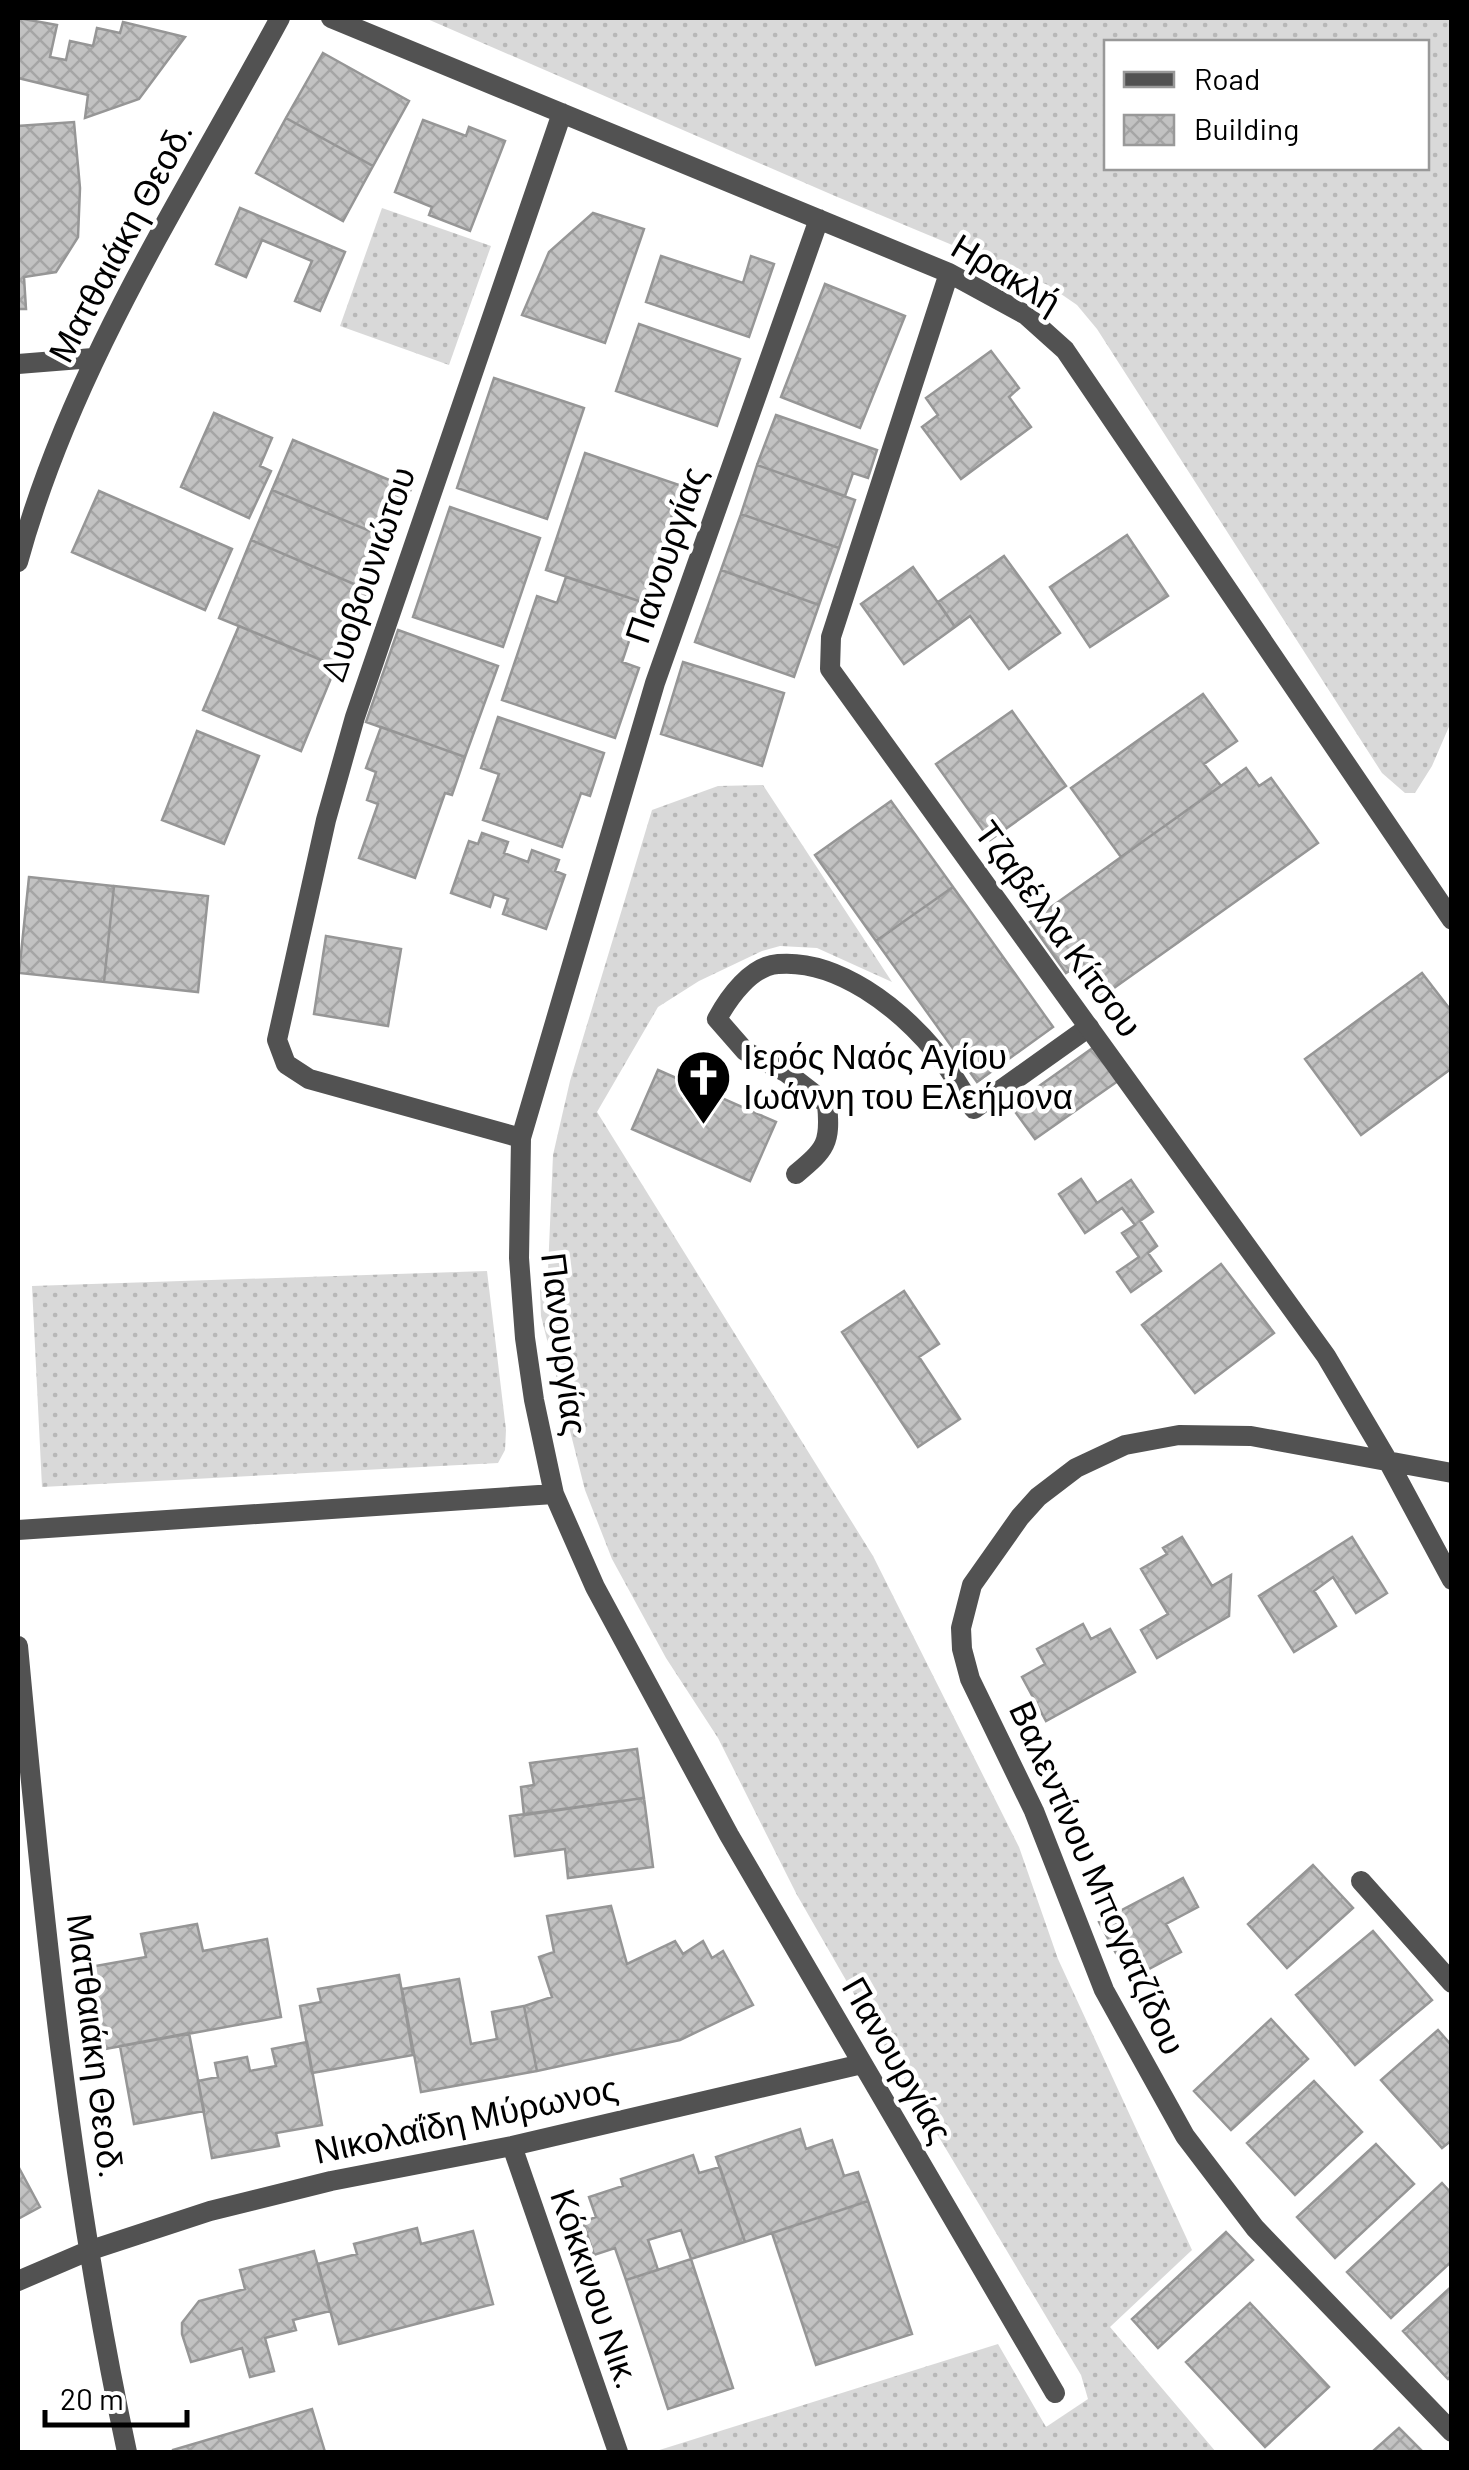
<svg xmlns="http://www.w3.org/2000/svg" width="1469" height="2470" font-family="Barlow,sans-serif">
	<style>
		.grass { fill: url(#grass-dots); fill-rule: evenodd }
		.building { fill: url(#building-cross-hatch); stroke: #969696; stroke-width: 2.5 }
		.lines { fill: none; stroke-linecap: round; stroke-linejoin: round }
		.service { stroke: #525252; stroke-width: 20 }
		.minor { stroke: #525252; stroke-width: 20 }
		.labels { text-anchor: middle; stroke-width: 9; stroke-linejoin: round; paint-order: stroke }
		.street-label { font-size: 35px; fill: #000; stroke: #fff }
		.poi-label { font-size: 35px; fill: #000; stroke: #fff; text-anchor: start }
	</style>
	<defs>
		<pattern id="grass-dots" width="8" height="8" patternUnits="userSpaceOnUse" patternTransform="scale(2.5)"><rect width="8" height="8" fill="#d9d9d9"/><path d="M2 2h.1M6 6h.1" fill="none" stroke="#b8b8b8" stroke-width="1.8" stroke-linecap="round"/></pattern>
		<pattern id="building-cross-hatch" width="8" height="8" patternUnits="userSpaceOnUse" patternTransform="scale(2.5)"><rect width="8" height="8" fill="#c2c2c2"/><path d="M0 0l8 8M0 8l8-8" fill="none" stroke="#a5a5a5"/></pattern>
	</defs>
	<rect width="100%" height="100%" fill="#fff"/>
	<path class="grass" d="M425 18H1451V722L1432 766 1415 793H1405L1382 773 1097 329 1077 305 1048 285 835 196ZM1106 42H1426V168H1106Z
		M382 208 491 246 449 365 340 326Z
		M763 785 892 982 817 948 780 946 762 951 699 981 658 1007 597 1112 873 1556 1019 1847 1058 1959 1192 2250 1110 2327 1216 2452H653L998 2344 1046 2427 1088 2399 1081 2375 866 2015 797 1895 718 1738 666 1658 612 1559 585 1490 541 1316 540 1290 548 1270 553 1155 570 1081 652 810 718 786Z
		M487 1271 506 1430 505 1450 498 1463 42 1487 32 1286Z"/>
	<path class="building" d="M18 18 57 25 50 57 66 60 70 41 93 46 97 28 120 33 123 22 185 37 139 99 85 118 88 95 18 78Z
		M323 53 409 101 373 166 286 118Z
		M286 118 373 166 343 221 256 173Z
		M423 120 466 136 469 127 505 141 470 231 429 215 432 207 395 192Z
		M74 122 80 188 78 237 56 272 24 277 26 309H18V126Z
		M240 208 345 252 320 311 295 301 312 261 262 240 246 277 216 264Z
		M593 213 644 229 605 343 522 315 549 252Z
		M661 256 743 283 751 256 774 264 749 337 646 302Z
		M825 284 905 316 860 428 781 397Z
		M639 324 740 359 717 426 616 391Z
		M991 351 1019 388 1009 397 1031 427 961 479 922 427 938 415 926 398Z
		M494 378 584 408 547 519 457 488Z
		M214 413 272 438 260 466 271 471 249 518 181 487Z
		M776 415 877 450 868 478 853 473 845 496 757 465Z
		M293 440 411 489 389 539 272 490Z
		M585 453 682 486 642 602 546 570Z
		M757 465 855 500 839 548 741 514Z
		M272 490 389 539 368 590 251 540Z
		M99 491 232 549 205 610 72 552Z
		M450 507 540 538 503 647 413 617Z
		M741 514 839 548 819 605 721 570Z
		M1127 535 1168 596 1090 647 1050 587Z
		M251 540 368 590 336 666 219 618Z
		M1004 556 1060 633 1009 669 970 616 955 627 938 602Z
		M913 567 955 627 904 664 861 604Z
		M721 570 819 605 794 677 695 642Z
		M566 577 642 602 622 662 639 668 615 738 502 700 537 596 557 603Z
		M239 626 336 666 301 751 203 710Z
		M398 630 498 666 465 757 366 722Z
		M683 662 784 693 762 766 661 734Z
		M1203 694 1237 741 1204 764 1221 786 1121 857 1071 788Z
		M1012 711 1066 786 990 840 936 764Z
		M498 717 604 753 590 796 581 793 562 847 483 820 499 774 481 768Z
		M381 727 465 757 452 795 445 793 415 878 359 858 378 804 367 800 376 772 366 768Z
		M197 731 259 756 224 844 162 820Z
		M1246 768 1259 786 1271 778 1318 843 1097 1000 1074 968 1066 973 1030 922Z
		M891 801 953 887 876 941 815 855Z
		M482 833 508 842 504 853 528 862 532 850 559 860 555 871 565 875 546 929 503 914 508 899 494 894 490 907 451 893 469 841 478 844Z
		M29 877 114 886 104 982 19 973Z
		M114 886 208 896 198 992 104 982Z
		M953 887 1053 1027 977 1082 876 941Z
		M326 936 401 949 388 1026 314 1014Z
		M1422 973 1452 1012V1068L1361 1135 1305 1059Z
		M1094 1047 1118 1081 1035 1139 1011 1106Z
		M658 1070 776 1122 750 1181 632 1129Z
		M1081 1179 1097 1203 1131 1180 1153 1212 1140 1221 1157 1246 1148 1253 1161 1271 1131 1292 1117 1272 1139 1257 1122 1233 1135 1225 1122 1208 1085 1233 1059 1194Z
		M1221 1264 1274 1333 1195 1393 1142 1325Z
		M904 1291 939 1344 919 1357 960 1419 918 1447 842 1332Z
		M1182 1537 1212 1586 1231 1575 1229 1616 1157 1658 1141 1630 1168 1614 1141 1569 1167 1554 1163 1548Z
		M1352 1537 1387 1593 1356 1613 1333 1577 1314 1591 1336 1626 1294 1652 1259 1596Z
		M1083 1624 1091 1639 1110 1629 1135 1672 1046 1721 1022 1677 1045 1664 1037 1649Z
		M637 1749 644 1798 524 1815 521 1787 534 1785 530 1763Z
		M644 1798 653 1867 568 1878 565 1849 515 1856 510 1816Z
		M1313 1865 1353 1908 1287 1968 1248 1924Z
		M1183 1878 1198 1907 1166 1924 1181 1952 1130 1979 1099 1922Z
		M611 1906 627 1964 675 1941 683 1954 703 1941 712 1958 723 1951 753 2005 680 2040 537 2071 524 2006 552 1997 539 1957 554 1952 547 1916Z
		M197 1924 203 1951 267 1939 281 2017 105 2049 90 1967 146 1957 141 1934Z
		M1373 1931 1432 2000 1355 2065 1296 1995Z
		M399 1975 413 2055 312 2073 300 2006 321 2002 318 1989Z
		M459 1979 471 2044 497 2039 492 2012 524 2006 537 2071 421 2092 402 1989Z
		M1271 2019 1308 2059 1231 2130 1194 2091Z
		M1438 2030 1452 2046V2140L1442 2148 1381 2080Z
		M189 2033 204 2111 134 2124 120 2046Z
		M307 2042 322 2125 276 2133 279 2146 212 2158 198 2081 218 2077 215 2063 247 2057 250 2071 276 2066 272 2049Z
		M1314 2081 1362 2132 1295 2195 1247 2143Z
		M800 2129 806 2149 832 2140 844 2176 858 2172 868 2201 745 2242 716 2157Z
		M1376 2144 1414 2184 1335 2258 1297 2217Z
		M693 2155 699 2173 720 2167 745 2242 691 2259 681 2230 648 2240 658 2270 626 2280 615 2248 594 2255 583 2222 596 2217 589 2197 623 2186 621 2179Z
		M18 2166 40 2207 18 2219Z
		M1442 2183 1452 2194V2261L1391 2318 1347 2272Z
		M868 2201 912 2334 816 2365 772 2233Z
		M417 2228 421 2244 473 2231 493 2304 339 2344 318 2264 357 2254 354 2244Z
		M1226 2232 1253 2260 1158 2348 1132 2319Z
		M314 2251 330 2311 293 2320 296 2330 265 2338 274 2371 250 2377 242 2348 191 2362 182 2334V2323L199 2301 245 2289 240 2270Z
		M691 2259 733 2388 668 2409 626 2280Z
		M1452 2286V2375L1448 2379 1403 2331Z
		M1250 2303 1329 2387 1265 2447 1186 2362Z
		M312 2409 325 2452H173V2450Z
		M1399 2428 1423 2452H1372Z"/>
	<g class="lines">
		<path class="service" d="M796 1174C826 1149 831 1143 827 1104L787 1073 745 1051 717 1019C729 997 751 966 778 964 838 959 899 1008 935 1051 950 1068 961 1090 974 1109L1089 1027"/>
		<path class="minor" d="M331 18 949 273 1026 315 1065 350 1452 920
			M819 219 655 683 521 1138 519 1258 525 1338 534 1400 554 1494 595 1587 729 1835 1055 2393
			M949 273 831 637 830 669 1326 1356 1388 1461 1452 1580
			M18 364 93 358
			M18 562C72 365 184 196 280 18
			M521 1138 309 1079 286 1064 277 1040 326 820 355 717 562 113
			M1452 1473 1251 1436 1179 1435 1125 1445 1076 1468 1038 1497 1020 1517 972 1585 961 1628 962 1649 970 1679 1034 1811 1104 1990 1185 2136 1255 2228 1452 2432
			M18 1530 554 1494
			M18 1646C43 1915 70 2187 127 2452
			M1361 1881 1452 1983
			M512 2146 618 2452
			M18 2281 88 2251 210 2211 331 2181 512 2146 862 2064"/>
	</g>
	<defs>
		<symbol id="church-pin" viewBox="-11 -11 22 30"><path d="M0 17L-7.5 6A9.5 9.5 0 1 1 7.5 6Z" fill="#000" stroke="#fff"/><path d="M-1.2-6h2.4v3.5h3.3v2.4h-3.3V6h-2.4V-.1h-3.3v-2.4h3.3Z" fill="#fff"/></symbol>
	</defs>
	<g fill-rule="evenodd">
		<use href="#church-pin" x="672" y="1046" width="63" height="86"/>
	</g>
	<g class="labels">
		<g class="street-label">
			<text transform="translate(121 242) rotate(-62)" y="12">Ματθαιάκη Θεοδ.</text>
			<text transform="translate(1006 274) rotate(31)" y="12">Ηρακλή</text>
			<text transform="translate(666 555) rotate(-71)" y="12">Πανουργίας</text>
			<text transform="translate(368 574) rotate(-71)" y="12">Δυοβουνιώτου</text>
			<text transform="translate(1058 929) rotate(54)" y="12">Τζαβέλλα Κίτσου</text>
			<text transform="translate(564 1344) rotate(83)" y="12">Πανουργίας</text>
			<text transform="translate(1097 1878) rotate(66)" y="12">Βαλεντίνου Μπογατζίδου</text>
			<text transform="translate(95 2046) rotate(83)" y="12">Ματθαιάκη Θεοδ.</text>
			<text transform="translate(897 2060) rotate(60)" y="12">Πανουργίας</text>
			<text transform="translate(466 2120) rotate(-12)" y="12">Νικολαΐδη Μύρωνος</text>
			<text transform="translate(595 2289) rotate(71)" y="12">Κόκκινου Νικ.</text>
		</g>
		<g class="poi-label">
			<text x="743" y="1069">Ιερός Ναός Αγίου<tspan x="743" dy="40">Ιωάννη του Ελεήμονα</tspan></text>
		</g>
	</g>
	<rect width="1469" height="2470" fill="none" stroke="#000000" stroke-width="40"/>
	<rect x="1104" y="40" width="325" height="130" fill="#ffffff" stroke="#999999" stroke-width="2.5"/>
	<rect x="1124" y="72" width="50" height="15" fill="#525252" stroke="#999999" stroke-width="2.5"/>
	<text x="1194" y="90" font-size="30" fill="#000000">Road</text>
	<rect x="1124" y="115" width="50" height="30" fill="url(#building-cross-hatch)" stroke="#999999" stroke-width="2.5"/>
	<text x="1194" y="140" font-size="30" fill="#000000">Building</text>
	<path d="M45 2410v15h142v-15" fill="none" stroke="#000000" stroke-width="5"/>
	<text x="60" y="2410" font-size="30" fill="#000000" stroke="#ffffff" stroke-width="8" paint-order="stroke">20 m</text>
</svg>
